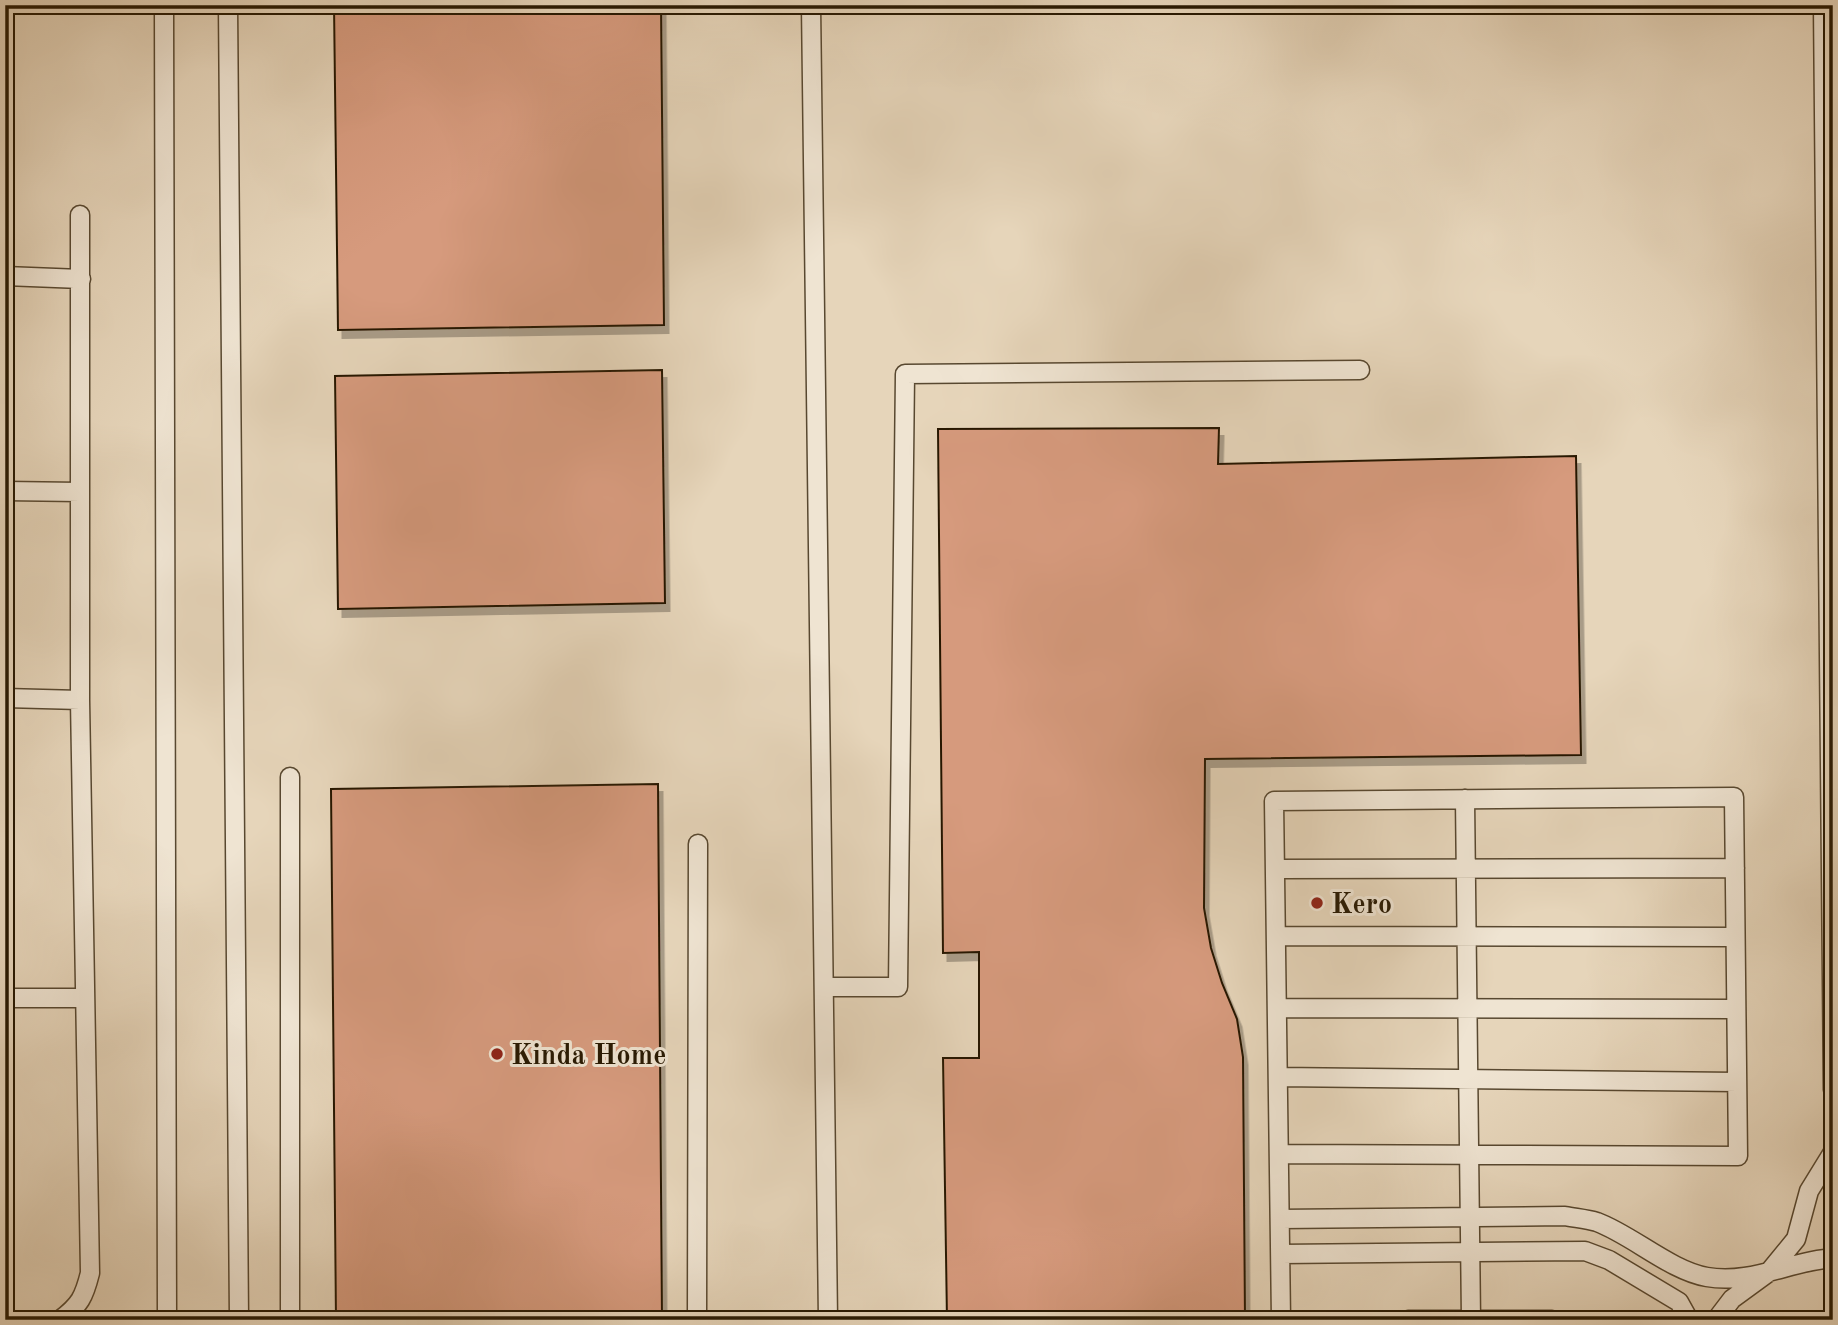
<svg xmlns="http://www.w3.org/2000/svg" width="1838" height="1325" font-family="'Old Standard TT',serif">
	<style>
		.building { fill: #d69a7d; stroke: #281902; stroke-width: 2; filter: url(#shadow) }
		.lines { fill: none; stroke-linecap: round; stroke-linejoin: round }
		.service-casing { stroke: #584830; stroke-width: 21 }
		.service { stroke: #efe4d2; stroke-width: 18 }
		.poi-dot { fill: #8f2418; stroke: #efe4d2; stroke-width: 2.5 }
		.labels { text-anchor: middle; stroke-width: 6; stroke-linejoin: round; paint-order: stroke }
		.poi-label { font-size: 28px; font-weight: bold; fill: #281902; stroke: #efe4d2; text-anchor: start }
	</style>
	<defs>
		<filter id="shadow"><feDropShadow dx="4.5" dy="8" stdDeviation="0" flood-color="#0004"/></filter>
	</defs>
	<rect width="100%" height="100%" fill="#e6d5ba"/>
	<filter id="stains"><feTurbulence type="fractalNoise" baseFrequency=".00286" numOctaves="4"/><feColorMatrix values="0 0 0 0 .2 0 0 0 0 .09 0 0 0 0 .02 0 0 0 .5 -.17"/></filter>
	<radialGradient id="worn" r=".72"><stop offset=".6" stop-color="#630" stop-opacity="0"/><stop offset="1" stop-color="#630" stop-opacity=".3"/></radialGradient>
	<path class="building" d="M334 5H661L664 325 338 330Z
		M662 370 665 603 338 609 335 376Z
		M1219 428 1218 464 1576 456 1581 755 1205 759 1204 908 1211 948 1222 983 1237 1019 1243 1057 1245 1320H947L943 1058H979V952L943 953 938 429Z
		M658 784 662 1320H336L331 789Z"/>
	<g class="lines">
		<defs>
			<path id="service" d="M164 5 167 1320
				M228 5 239 1320
				M811 5 828 1320
				M1823 5 1833 1090
				M5 276 81 279
				M5 491 80 492
				M5 698 80 700
				M290 777V1320
				M1465 799 1471 1320
				M1275 869 1735 868
				M1276 936 1735 937
				M824 987H898L905 374 1360 370
				M5 998H84
				M1278 1008 1736 1009
				M1279 1077 1737 1082
				M1280 1154 1738 1156 1734 797 1274 801 1281 1320
				M1281 1219 1565 1216C1575 1218 1587 1219 1597 1222 1632 1235 1671 1271 1707 1277 1750 1285 1790 1261 1833 1258
				M1281 1254 1585 1251 1609 1260 1679 1302 1689 1320
				M60 1320C80 1305 84 1297 90 1273L80 700V215
				M697 1320 698 844
				M1408 1320H1552
				M1716 1320 1732 1299 1769 1272 1796 1239 1809 1191 1833 1152"/>
		</defs>
		<use href="#service" class="service-casing"/>
		<use href="#service" class="service"/>
	</g>
	<g class="poi-dot">
		<circle cx="1317" cy="903" r="7"/>
		<circle cx="497" cy="1054" r="7"/>
	</g>
	<g class="labels">
		<g class="poi-label">
			<text x="1331" y="913">Kero</text>
			<text x="511" y="1064">Kinda Home</text>
		</g>
	</g>
	<rect width="1838" height="1325" fill="none" stroke="#e6d5ba" stroke-width="28"/>
	<rect x="7" y="7" width="1824" height="1311" fill="none" stroke="#281902" stroke-width="3.5"/>
	<rect x="14" y="14" width="1810" height="1297" fill="none" stroke="#281902" stroke-width="2"/>
	<rect width="100%" height="100%" filter="url(#stains)"/>
	<rect width="100%" height="100%" fill="url(#worn)"/>
</svg>
